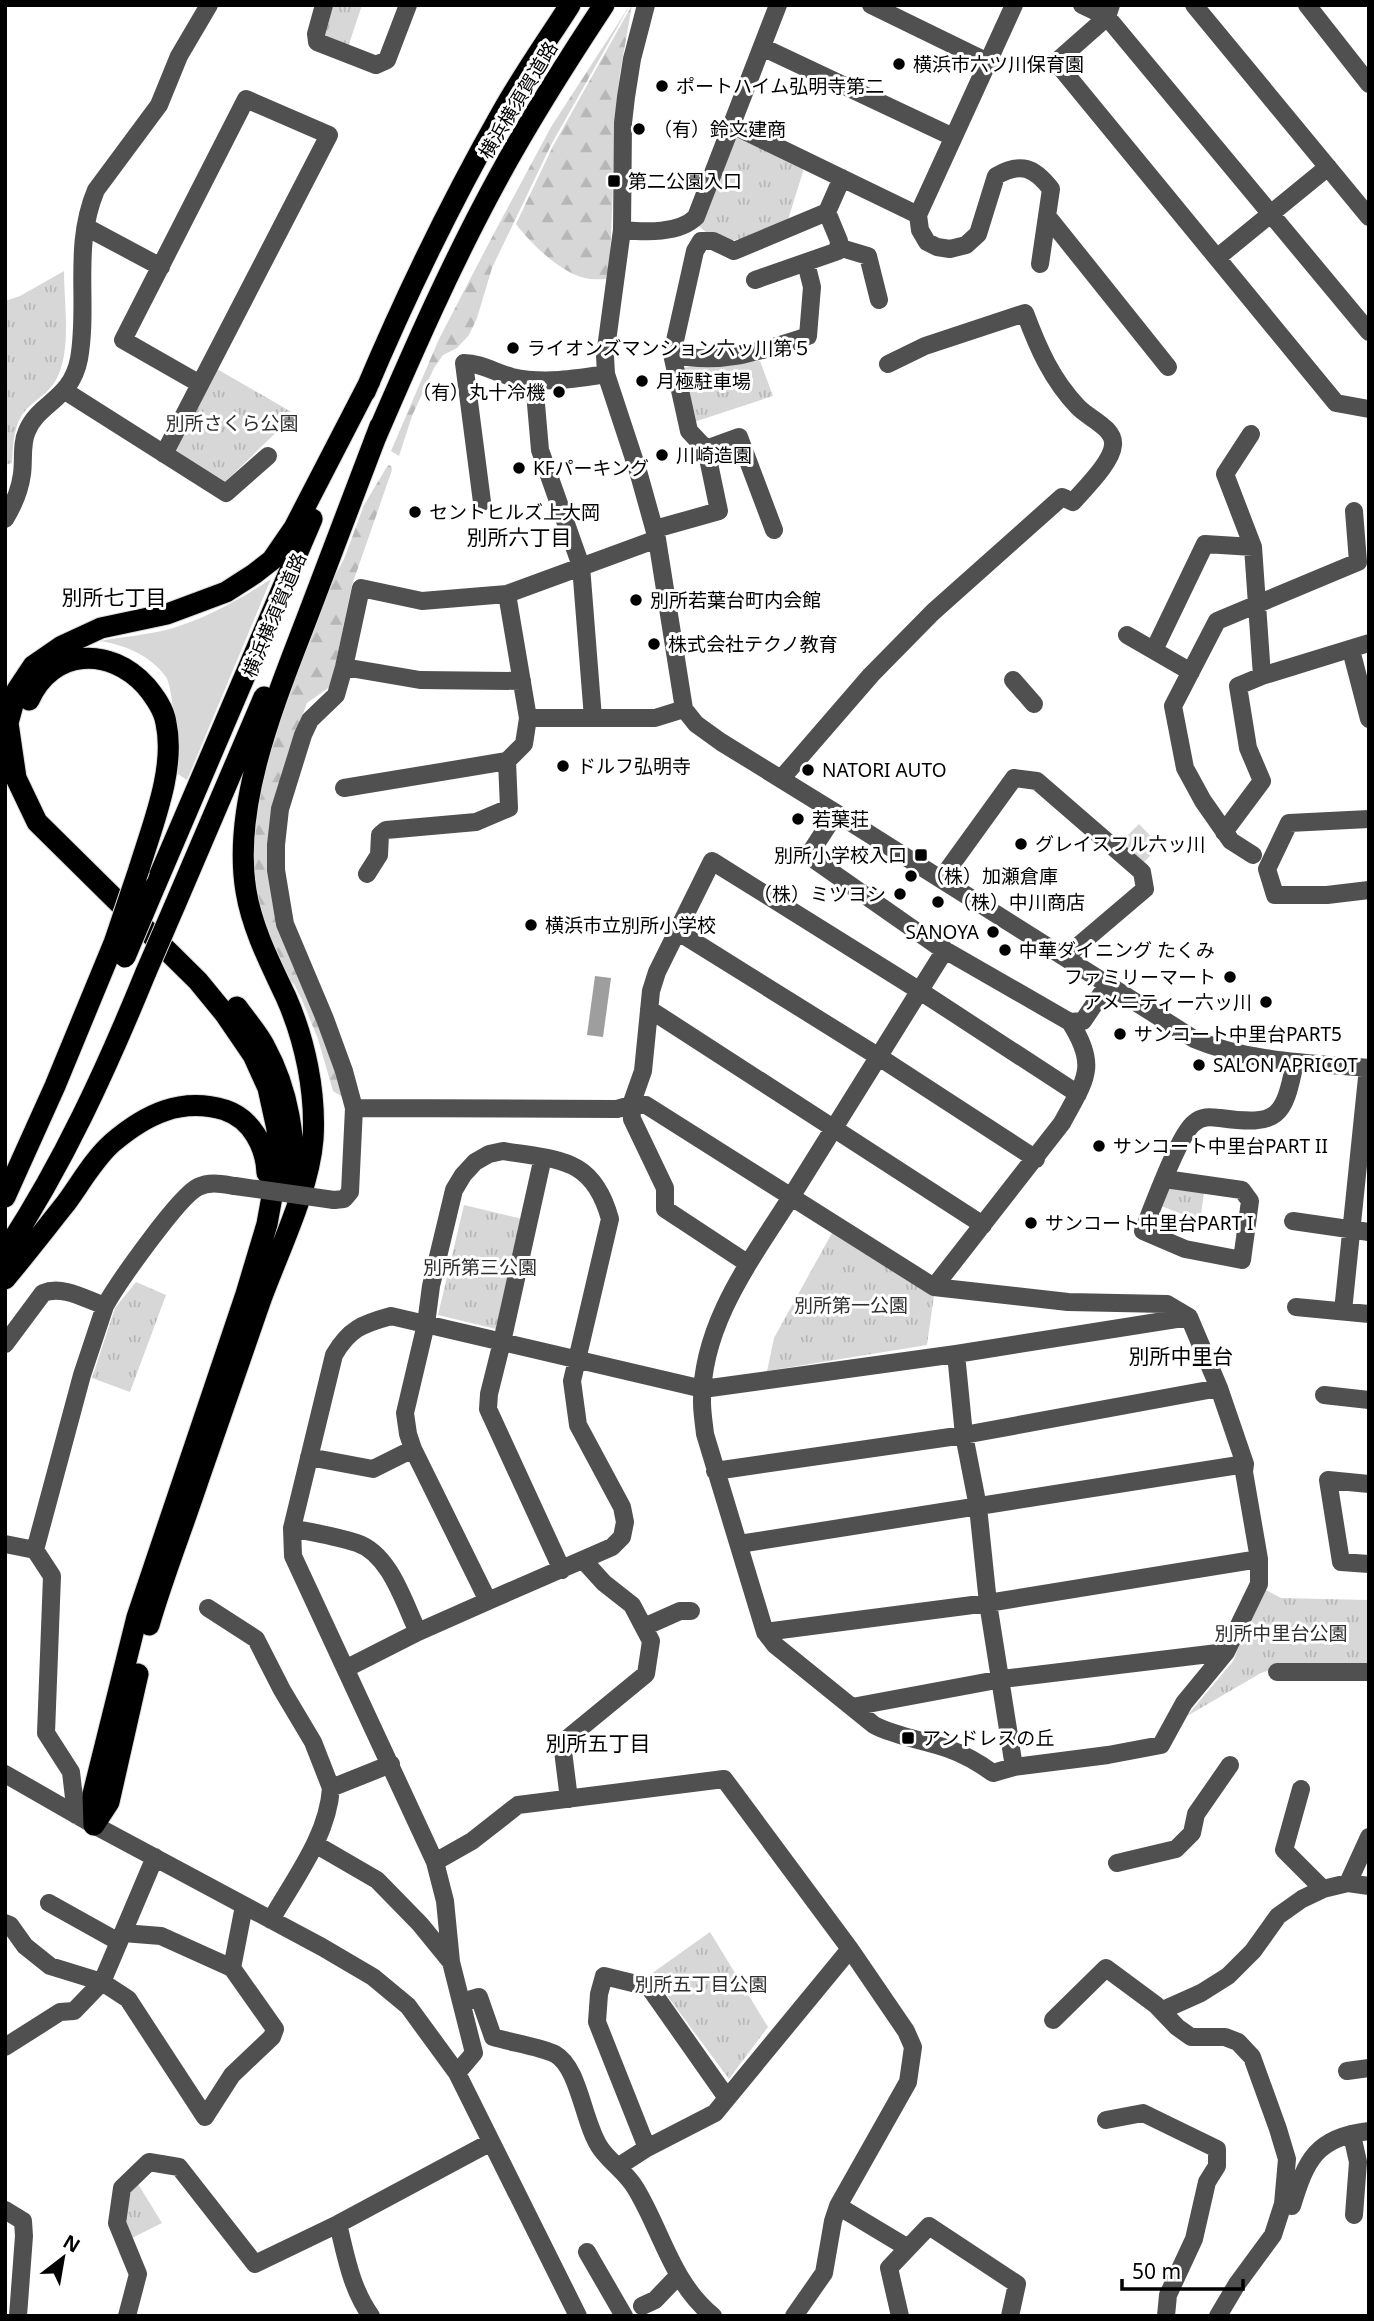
<svg xmlns="http://www.w3.org/2000/svg" width="1374" height="2321" font-family="'Noto Sans','Noto Sans JP',sans-serif">
	<style>
		.green { fill: #d7d7d7 }
		.forest { fill: url(#forest-firs) }
		.park { fill: url(#park-tufts) }
		.water { fill: #9e9e9e }
		.lines { fill: none; stroke-linecap: round; stroke-linejoin: round }
		.highway-casing { stroke: #dbdbdb; stroke-width: 23 }
		.minor { stroke: #505050; stroke-width: 18 }
		.highway { stroke: #000; stroke-width: 21 }
		.highway-bridge-casing { stroke: #dbdbdb; stroke-width: 23; stroke-linecap: butt }
		.minor-bridge { stroke: #505050; stroke-width: 18 }
		.highway-bridge { stroke: #000; stroke-width: 21 }
		.poi-dot { fill: #000; stroke: #fff; stroke-width: 2.5 }
		.labels { text-anchor: middle; stroke-width: 6; stroke-linejoin: round; paint-order: stroke }
		.poi-label { font-size: 19px; fill: #000; stroke: #fff; text-anchor: start }
		.street-label { font-size: 19px; fill: #000; stroke: #fff }
		.park-label { font-size: 19px; fill: #2e2e2e; stroke: #fff }
		.neighbourhood-label { font-size: 21px; fill: #000; stroke: #fff }
	</style>
	<defs>
		<pattern id="forest-firs" width="22" height="20" patternUnits="userSpaceOnUse" patternTransform="scale(1.75)"><rect width="22" height="20" fill="#d7d7d7"/><path d="M5 1l3.5 6h-7zM16 11l3.5 6h-7z" fill="#b7b7b7"/></pattern>
		<pattern id="park-tufts" width="24" height="20" patternUnits="userSpaceOnUse" patternTransform="scale(1.75)"><rect width="24" height="20" fill="#d7d7d7"/><path d="M3 7l-1-3M5 7V3M7 7l1-3M15 17l-1-3M17 17v-4M19 17l1-3" fill="none" stroke="#b7b7b7"/></pattern>
	</defs>
	<rect width="100%" height="100%" fill="#fff"/>
	<path class="green" d="M 271,579 L 187,780 L 178,774 C 176,755 174,689 166,677 C 150,655 125,645 100,641 C 122,637 145,635 166,630 C 204,620 239,600 271,579 Z"/>
	<path class="forest" d="M 630,5 L 551,145 L 492,268 L 477,318 L 469,335 L 457,348 L 443,355 L 434,368 L 412,416 L 399,456 L 391,451 L 439,339 L 491,239 L 551,127 Z
		M 632,5 L 620,73 L 616,113 L 610,262 L 607,279 C 600,279 591,280 585,278 C 561,273 530,243 516,224 L 553,146 Z
		M 388,465 L 391,466 L 392,470 L 352,585 L 331,686 L 307,703 L 288,753 L 273,819 L 270,864 L 344,1098 L 333,1091 L 318,1039 L 302,1000 L 294,984 L 281,975 L 258,913 L 250,857 L 268,753 L 330,585 L 344,559 L 364,505 Z"/>
	<path class="park" d="M 331,5 L 362,5 L 348,47 L 327,40 L 323,34 Z
		M 736,135 L 804,168 L 788,220 C 758,233 725,255 698,225 Z
		M 64,271 C 64,304 72,351 56,380 C 48,395 30,402 22,415 C 13,429 13,448 12,463 L 5,465 L 5,301 L 20,296 Z
		M 760,361 L 773,396 L 694,422 L 679,368 Z
		M 217,369 L 295,414 L 225,482 L 175,452 Z
		M 1139,824 L 1160,846 L 1141,865 L 1119,844 Z
		M 1170,1186 L 1204,1193 L 1200,1221 L 1161,1206 Z
		M 464,1205 L 522,1219 L 496,1329 L 438,1315 Z
		M 832,1233 L 934,1295 L 927,1345 L 767,1371 L 774,1338 Z
		M 136,1282 L 166,1295 L 130,1392 L 92,1378 L 115,1308 Z
		M 1264,1589 L 1281,1598 L 1369,1600 L 1369,1665 L 1277,1668 L 1261,1673 L 1187,1716 L 1234,1660 L 1247,1621 Z
		M 710,1932 L 768,2027 L 729,2079 L 651,1974 Z
		M 138,2184 L 162,2223 L 132,2238 L 125,2224 L 129,2192 Z"/>
	<path class="water" d="M 595,976 L 611,978 L 603,1037 L 587,1035 Z"/>
	<g class="lines">
		<defs>
			<path id="highway" d="M 365,392 C 405,297 450,204 501,114 C 522,76 547,41 570,5
				M 375,439 C 413,351 452,262 498,178 C 530,119 567,61 604,5
				M 29,700 C 52,648 110,646 146,686 C 155,697 164,709 166,723 C 176,769 152,826 139,869
				M 155,886 L 312,519
				M 175,905 L 264,697
				M 237,1007 C 246,1020 258,1033 265,1047 C 288,1089 297,1141 292,1189
				M 5,1197 L 55,1086 L 114,943
				M 5,1252 C 63,1164 106,1070 146,972
				M 5,1279 C 26,1254 46,1228 66,1203 C 80,1184 94,1159 112,1143 C 146,1114 181,1097 225,1110 C 252,1119 266,1147 267,1173
				M 149,1625 C 163,1577 182,1529 198,1481 C 219,1421 239,1361 260,1302 C 278,1252 309,1191 313,1139 C 316,1092 305,1040 286,997 C 270,963 252,928 246,891 C 231,801 279,692 310,610 C 334,548 357,487 380,426
				M 94,1825 L 93,1794 L 137,1617 L 246,1294 L 267,1224 L 277,1169 L 277,1129 L 268,1088 L 253,1055 L 225,1014 L 198,981 L 37,822 L 16,778 L 8,723 L 17,690 L 33,666 L 62,646 L 101,628 L 167,614 L 226,592 L 254,574 L 272,560 L 294,528 L 370,381
				M 94,1825 L 109,1802 L 138,1674"/>
		</defs>
		<use href="#highway" class="highway-casing"/>
		<path class="minor" d="M 324,5 L 316,34 L 317,42 L 376,65 L 387,60 L 408,5
			M 646,5 L 632,59 L 626,97 L 623,123 L 622,230 L 605,356 L 606,374 L 638,471 L 657,539 L 684,709 L 696,724 L 721,742 L 836,813 L 1194,1039 C 1248,1062 1311,1063 1369,1068
			M 871,5 L 988,62
			M 1082,5 L 1107,17 L 1369,332
			M 1111,5 L 1107,17 L 1056,62 L 1336,403 L 1369,409
			M 1194,5 L 1369,217
			M 1307,5 L 1369,84
			M 762,47 L 953,137
			M 732,125 L 918,215 L 920,230 L 927,242 L 937,247 L 950,249 L 966,245 L 978,234 L 996,176 C 1021,162 1034,167 1051,189 L 1040,264
			M 918,215 L 1014,5
			M 1048,217 L 1168,367
			M 86,227 L 161,267
			M 622,230 C 645,232 679,234 696,217 L 778,5
			M 838,247 L 868,256 L 879,300
			M 1218,257 L 1328,167
			M 806,263 L 812,287 L 808,336 C 762,351 720,366 672,354 L 695,251 L 701,241 L 713,241 L 734,251 L 827,212 L 842,178
			M 755,280 L 838,251 L 839,241 L 827,212
			M 534,381 L 540,450 L 581,566 L 593,718
			M 65,391 L 226,493 L 268,456
			M 1251,434 L 1225,474 L 1253,547 L 1262,676
			M 706,449 L 739,437 L 774,530
			M 164,454 L 329,135 L 246,99 L 123,340 L 200,384
			M 482,502 L 464,363 C 481,363 496,373 512,377 C 543,384 575,379 606,374
			M 5,519 C 13,506 20,489 22,474 C 24,460 21,444 27,431 C 39,402 71,400 79,359 C 89,302 72,247 96,190 L 159,105 L 179,56 L 209,5
			M 655,529 L 719,511 L 706,449 L 689,431 L 672,354
			M 1127,635 L 1191,672
			M 1154,650 L 1205,544 L 1253,547
			M 1351,650 L 1369,719
			M 344,667 L 420,680 L 522,681
			M 1013,680 L 1034,704
			M 528,718 L 655,718 L 684,709
			M 781,779 L 871,675 L 933,612 L 1062,497 L 1073,502 C 1085,488 1112,462 1113,445 C 1115,428 1088,418 1078,407 C 1052,380 1038,348 1025,313 L 925,346 L 888,364
			M 344,788 L 507,761 L 524,744 L 528,718 L 507,594
			M 836,813 L 812,850 L 816,861 L 936,945 L 1070,1022 C 1099,1067 1085,1080 1062,1123 L 934,1287
			M 1369,819 L 1289,823 L 1267,869 L 1275,895 L 1327,895 L 1369,890
			M 1224,832 L 1262,781 L 1248,748 L 1238,686 L 1262,676 L 1369,643
			M 1253,855 L 1231,841 L 1203,801 L 1185,768 L 1173,706 L 1217,621 L 1358,562 L 1354,511
			M 367,874 L 379,855 L 380,835 L 386,830 L 476,822 L 509,808 L 507,761
			M 941,879 L 1014,778 L 1037,781 L 1142,872 L 1145,889 L 1065,957
			M 677,931 L 879,1057 L 1036,1159
			M 649,1009 L 983,1225
			M 1070,1022 L 1083,1021 L 1108,984
			M 354,1108 L 617,1109 L 631,1105 L 646,1105 L 934,1287 L 1068,1302 L 1167,1304 L 1189,1317 L 1219,1388 L 1245,1464 L 1244,1472 L 1259,1559 L 1259,1584 L 1226,1652 L 1184,1703 L 1161,1745 L 1108,1755 L 1014,1767 L 993,1773 C 979,1763 966,1755 949,1749 C 924,1740 897,1737 874,1725 L 775,1645 L 765,1632 L 705,1434 C 704,1424 702,1413 702,1402 C 701,1324 752,1259 791,1197 L 945,950
			M 503,1151 C 559,1160 593,1157 610,1219 L 572,1381 L 578,1425 L 622,1507 L 625,1522 L 622,1537 L 612,1547 L 488,1601 L 413,1449 L 408,1434 L 405,1413 L 426,1324 L 431,1286 L 454,1190 L 463,1175 L 475,1162 L 489,1154 Z
			M 543,1157 L 502,1342 L 489,1394 L 488,1409 L 562,1570
			M 1165,1179 L 1242,1190 L 1250,1201 L 1242,1260 L 1185,1249 L 1143,1231 C 1152,1209 1179,1134 1194,1123 C 1202,1116 1210,1117 1220,1118 C 1278,1126 1284,1118 1295,1062
			M 334,1200 L 344,1199 L 350,1192 L 354,1108 L 344,1071 L 325,1019 L 285,924 L 276,870 L 276,845 L 280,809 L 303,735 L 310,720 L 336,695 L 344,667 L 361,588 L 422,601 L 507,594 L 657,539
			M 1293,1221 L 1369,1232
			M 747,1263 L 665,1209 L 665,1188 L 632,1119 L 631,1105 L 643,1071 L 651,991 L 657,972 L 712,861 L 920,991 L 1078,1094
			M 105,1306 C 117,1284 179,1196 198,1187 C 210,1181 222,1184 235,1186
			M 1296,1307 L 1369,1314
			M 1343,1311 L 1368,1068
			M 5,1344 L 43,1293 C 63,1285 85,1299 105,1306 L 82,1375 L 35,1550 L 52,1576 L 46,1733 L 71,1772 L 76,1815
			M 956,1354 L 964,1435 L 978,1507 L 988,1603 L 1014,1767
			M 1324,1395 L 1369,1400
			M 309,1457 L 373,1469 L 413,1449
			M 715,1471 L 964,1435 L 1219,1388
			M 1369,1484 L 1328,1480 L 1341,1562 L 1369,1564
			M 292,1528 C 314,1533 336,1536 357,1543 C 390,1554 404,1603 418,1632
			M 5,1544 L 35,1550
			M 739,1544 L 1245,1464
			M 208,1608 L 256,1639 L 282,1690 L 313,1742 L 331,1788
			M 644,1627 L 680,1611 L 691,1611
			M 765,1632 L 988,1603 L 1259,1559
			M 347,1668 L 418,1632 L 488,1601
			M 1277,1672 L 1369,1672
			M 852,1707 L 1002,1679 L 1226,1652
			M 5,1774 L 94,1825 L 322,1947 L 373,1977 L 408,2006 L 457,2073 L 578,2316
			M 1301,1789 L 1284,1850 L 1323,1889
			M 569,1799 L 562,1743 L 646,1674 L 651,1641 L 632,1605 L 604,1583 L 584,1561
			M 315,1844 L 377,1880 L 420,1924 L 451,1962
			M 435,1862 L 472,1841 L 518,1805 L 724,1779 L 850,1949 L 906,2031 L 913,2047 L 908,2082 L 838,2206 L 833,2221 L 824,2273 L 794,2316
			M 1117,1863 L 1176,1849 L 1192,1833 L 1196,1814 L 1230,1765
			M 1348,1883 L 1369,1837
			M 49,1903 L 119,1942
			M 271,1920 C 294,1879 328,1836 331,1788 L 391,1764
			M 5,1923 L 10,1925 L 25,1946 L 50,1966 L 102,1982 L 128,1999 L 205,2117 L 232,2075 L 272,2037 L 275,2029 L 232,1968 L 244,1906
			M 123,1933 L 161,1936 L 232,1968
			M 462,2002 L 479,1997 L 493,2037 C 509,2042 541,2047 555,2054 C 580,2068 583,2124 601,2149 C 611,2163 627,2173 636,2189 C 662,2232 672,2283 713,2316
			M 1163,2010 L 1201,1993 L 1228,1976 L 1253,1951 L 1278,1916 L 1302,1899 L 1323,1889 L 1348,1883 L 1369,1886
			M 1053,2020 L 1106,1968 L 1156,2005 L 1177,2027 L 1191,2037 L 1225,2037 L 1238,2042 L 1252,2057 L 1278,2129 L 1287,2159 L 1283,2204 L 1273,2235 L 1237,2284 L 1218,2316
			M 5,2047 L 60,2012 L 74,2011 L 102,1982 L 155,1857
			M 1347,2071 L 1369,2068
			M 457,2073 L 474,2053 L 451,1962 L 445,1901 L 435,1862 L 293,1556 L 292,1528 L 334,1355 C 349,1329 362,1324 391,1316 L 703,1389 L 956,1354 L 1189,1317
			M 1106,2120 L 1143,2113 L 1217,2149 L 1217,2166 L 1207,2182 L 1194,2239 L 1168,2295 L 1166,2316
			M 1352,2135 L 1358,2162 L 1354,2215
			M 647,2148 L 597,2022 L 599,1994 L 604,1976 L 649,1987 L 727,2098
			M 619,2166 L 647,2148 L 715,2113 L 850,1949
			M 1283,2204 L 1292,2206 C 1306,2160 1316,2137 1369,2131
			M 838,2206 L 908,2248
			M 5,2210 L 23,2221 L 24,2236 L 18,2316
			M 338,2224 C 346,2256 351,2288 371,2316
			M 587,2252 L 624,2316
			M 642,2306 L 655,2300 L 678,2276
			M 127,2316 L 138,2274 L 117,2223 L 122,2188 L 149,2162 L 179,2167 L 255,2264 L 338,2224 L 491,2142
			M 900,2316 L 889,2268 L 929,2226 L 1017,2284 L 1010,2316"/>
		<use href="#highway" class="highway"/>
		<defs>
			<path id="highway-bridge" d="M 114,943 L 139,869
				M 125,957 L 155,886
				M 146,972 L 175,905"/>
		</defs>
		<use href="#highway-bridge" class="highway-bridge-casing"/>
		<path class="minor-bridge" d="M 235,1186 L 334,1200"/>
		<use href="#highway-bridge" class="highway-bridge"/>
	</g>
	<g class="poi-dot">
		<circle cx="899" cy="64" r="7"/>
		<circle cx="662" cy="86" r="7"/>
		<circle cx="639" cy="129" r="7"/>
		<rect x="607" y="174" width="14" height="14" rx="3.5"/>
		<circle cx="513" cy="348" r="7"/>
		<circle cx="642" cy="381" r="7"/>
		<circle cx="559" cy="392" r="7"/>
		<circle cx="662" cy="455" r="7"/>
		<circle cx="519" cy="468" r="7"/>
		<circle cx="415" cy="512" r="7"/>
		<circle cx="636" cy="600" r="7"/>
		<circle cx="654" cy="644" r="7"/>
		<circle cx="563" cy="766" r="7"/>
		<circle cx="808" cy="770" r="7"/>
		<circle cx="798" cy="819" r="7"/>
		<circle cx="1021" cy="844" r="7"/>
		<rect x="914" y="848" width="14" height="14" rx="3.5"/>
		<circle cx="911" cy="876" r="7"/>
		<circle cx="900" cy="894" r="7"/>
		<circle cx="938" cy="902" r="7"/>
		<circle cx="531" cy="925" r="7"/>
		<circle cx="993" cy="932" r="7"/>
		<circle cx="1005" cy="950" r="7"/>
		<circle cx="1230" cy="977" r="7"/>
		<circle cx="1266" cy="1002" r="7"/>
		<circle cx="1120" cy="1034" r="7"/>
		<circle cx="1199" cy="1065" r="7"/>
		<circle cx="1099" cy="1146" r="7"/>
		<circle cx="1031" cy="1223" r="7"/>
		<rect x="901" y="1731" width="14" height="14" rx="3.5"/>
	</g>
	<g class="labels">
		<g class="poi-label">
			<text x="913" y="71">横浜市六ツ川保育園</text>
			<text x="676" y="93">ポートハイム弘明寺第二</text>
			<text x="653" y="136">（有）鈴文建商</text>
			<text x="628" y="188">第二公園入口</text>
			<text x="527" y="355">ライオンズマンション六ッ川第５</text>
			<text x="656" y="388">月極駐車場</text>
			<text x="545" y="399" text-anchor="end">（有）丸十冷機</text>
			<text x="676" y="462">川崎造園</text>
			<text x="533" y="475">KFパーキング</text>
			<text x="429" y="519">セントヒルズ上大岡</text>
			<text x="650" y="607">別所若葉台町内会館</text>
			<text x="668" y="651">株式会社テクノ教育</text>
			<text x="577" y="773">ドルフ弘明寺</text>
			<text x="822" y="777">NATORI AUTO</text>
			<text x="812" y="826">若葉荘</text>
			<text x="1035" y="851">グレイスフル六ッ川</text>
			<text x="907" y="862" text-anchor="end">別所小学校入口</text>
			<text x="925" y="883">（株）加瀬倉庫</text>
			<text x="886" y="901" text-anchor="end">（株）ミツヨシ</text>
			<text x="952" y="909">（株）中川商店</text>
			<text x="545" y="932">横浜市立別所小学校</text>
			<text x="979" y="939" text-anchor="end">SANOYA</text>
			<text x="1019" y="957">中華ダイニング たくみ</text>
			<text x="1216" y="984" text-anchor="end">ファミリーマート</text>
			<text x="1252" y="1009" text-anchor="end">アメニティー六ッ川</text>
			<text x="1134" y="1041">サンコート中里台PART5</text>
			<text x="1213" y="1072">SALON APRICOT</text>
			<text x="1113" y="1153">サンコート中里台PART II</text>
			<text x="1045" y="1230">サンコート中里台PART I</text>
			<text x="922" y="1745">アンドレスの丘</text>
		</g>
		<g class="street-label">
			<text transform="translate(518 100) rotate(-59)" y="7">横浜横須賀道路</text>
			<text transform="translate(274 615) rotate(-67)" y="7">横浜横須賀道路</text>
		</g>
		<g class="park-label">
			<text x="232" y="430">別所さくら公園</text>
			<text x="480" y="1274">別所第三公園</text>
			<text x="851" y="1312">別所第一公園</text>
			<text x="1281" y="1640">別所中里台公園</text>
			<text x="701" y="1991">別所五丁目公園</text>
		</g>
		<g class="neighbourhood-label">
			<text x="519" y="545">別所六丁目</text>
			<text x="114" y="605">別所七丁目</text>
			<text x="1181" y="1364">別所中里台</text>
			<text x="598" y="1751">別所五丁目</text>
		</g>
	</g>
	<rect width="1374" height="2321" fill="none" stroke="#000000" stroke-width="14"/>
	<g transform="translate(63 2258) rotate(31)" stroke="#ffffff" stroke-width="5" paint-order="stroke">
	<path d="M0-5L12 26L0 18L-12 26Z" fill="#000000"/>
	<text y="-10" font-size="19" font-weight="bold" text-anchor="middle" fill="#000000">N</text>
	</g>
	<path d="M1122 2279v10h121v-10" fill="none" stroke="#000000" stroke-width="3.5"/>
	<text x="1132" y="2279" font-size="21" fill="#000000" stroke="#ffffff" stroke-width="5" paint-order="stroke">50 m</text>
</svg>
